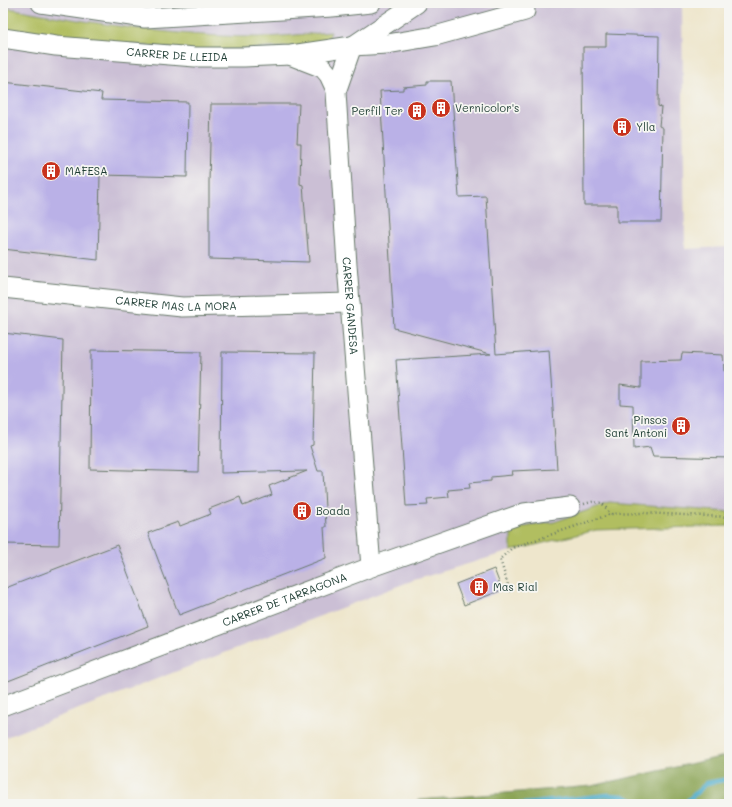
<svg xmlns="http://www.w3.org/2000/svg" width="732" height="807" font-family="Mali,sans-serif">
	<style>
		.industrial { fill: #cbbfd5 }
		.green { fill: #b1be60; stroke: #687e4a }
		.forest { fill: #8ca556; stroke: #567145 }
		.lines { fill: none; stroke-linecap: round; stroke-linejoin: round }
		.stream { stroke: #4cabcb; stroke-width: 4.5 }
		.building { fill: #bab1e7 }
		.minor-casing { stroke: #677869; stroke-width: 21 }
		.path { stroke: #677869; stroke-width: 2.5; stroke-dasharray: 1 3; stroke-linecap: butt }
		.minor { stroke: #fff; stroke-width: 19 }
		.labels { text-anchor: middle; stroke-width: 3.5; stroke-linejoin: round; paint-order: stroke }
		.street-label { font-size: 11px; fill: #1f3d34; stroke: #f6f6f2 }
		.poi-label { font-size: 11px; fill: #1f3d34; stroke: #f6f6f2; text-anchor: start }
	</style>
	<rect width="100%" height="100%" fill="#f6f6f2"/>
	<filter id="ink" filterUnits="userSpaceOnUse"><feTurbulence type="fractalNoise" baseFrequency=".025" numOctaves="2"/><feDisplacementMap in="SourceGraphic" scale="8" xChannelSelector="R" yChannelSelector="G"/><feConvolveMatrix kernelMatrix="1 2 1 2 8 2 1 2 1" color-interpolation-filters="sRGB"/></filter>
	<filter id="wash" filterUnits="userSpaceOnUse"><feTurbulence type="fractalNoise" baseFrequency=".012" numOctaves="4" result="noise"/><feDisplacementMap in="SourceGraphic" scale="16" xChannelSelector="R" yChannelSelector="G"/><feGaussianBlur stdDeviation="0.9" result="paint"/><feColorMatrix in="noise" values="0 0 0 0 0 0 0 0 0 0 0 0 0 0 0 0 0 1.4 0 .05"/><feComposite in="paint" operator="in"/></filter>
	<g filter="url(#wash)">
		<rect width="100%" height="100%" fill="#eee6cc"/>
		<path class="industrial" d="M 3,3 L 682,3 L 685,249 L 729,247 L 729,512 L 609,503 L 554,522 L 511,529 L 511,551 L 411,581 L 3,738 Z"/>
		<path class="green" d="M 3,7 C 85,22 170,36 254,37 C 280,37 305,34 331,32 L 326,45 L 199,51 L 3,32 Z
			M 609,503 L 729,512 L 729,526 L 596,530 L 511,551 L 511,529 L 554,522 Z"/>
		<path class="forest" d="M 729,755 L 729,804 L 412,804 L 419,800 L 592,786 Z"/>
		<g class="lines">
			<path class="stream" d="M 491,804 L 525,804 L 608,795 L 623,796 L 641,804
				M 675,804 L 685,803 L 707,783 L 729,779"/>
		</g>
		<g id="blocks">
			<path class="building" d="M 606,34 L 659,36 L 658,106 L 661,107 L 659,126 L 663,128 L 661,222 L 617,222 L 617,205 L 584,205 L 583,47 L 606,47 Z
				M 427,81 L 451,81 L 459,197 L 486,196 L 496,354 L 549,350 L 557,469 L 512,471 L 513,475 L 491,477 L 491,481 L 469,483 L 470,488 L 448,490 L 449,497 L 427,499 L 428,505 L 406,506 L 396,360 L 491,354 L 394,328 L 380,91 L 403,90 L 403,87 L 427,85 Z
				M 3,82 L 102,93 L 101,100 L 188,102 L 187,177 L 100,175 L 98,260 L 3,249 Z
				M 211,104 L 299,104 L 297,143 L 301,143 L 300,184 L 303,185 L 309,262 L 209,259 L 209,182 Z
				M 3,333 L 63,340 L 59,545 L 3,544 Z
				M 91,350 L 201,352 L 198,472 L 90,469 Z
				M 222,352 L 315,353 L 313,445 L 310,446 L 318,471 L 323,471 L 326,527 L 324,527 L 326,558 L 179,615 L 148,533 L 178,522 L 180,526 L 211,514 L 209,509 L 240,497 L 243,506 L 272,495 L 269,486 L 307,471 L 221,473 Z
				M 682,353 L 723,355 L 724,371 L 729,371 L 729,458 L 653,456 L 650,447 L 634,449 L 633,405 L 620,404 L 620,385 L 641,388 L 641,361 L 681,360 Z
				M 117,545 L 148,626 L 3,683 L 3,589 Z
				M 494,569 L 502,590 L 464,605 L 456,584 Z"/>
		</g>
	</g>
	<g filter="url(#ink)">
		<use href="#blocks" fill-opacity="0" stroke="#677869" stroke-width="1"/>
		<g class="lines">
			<defs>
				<g id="minor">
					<path d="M 41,3 L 145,18 L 332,7 L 371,3"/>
					<path id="s1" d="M 3,38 L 56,46 L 195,57 L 244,57 L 291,55 L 352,46 L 387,44 L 435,36 L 525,11"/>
					<path id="s2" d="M 352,46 L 336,92 L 347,265 L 371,567"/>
					<path d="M 353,46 L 417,3"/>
					<path d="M 292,56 L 323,68 L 329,75 L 336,90"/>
					<path id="s3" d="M 3,288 L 182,307 L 350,303"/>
					<path id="s4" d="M 3,706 L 371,567 L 524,513 L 570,507"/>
				</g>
			</defs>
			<use href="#minor" class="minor-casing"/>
			<path class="path" d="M 584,504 L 592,502 L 602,503 L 611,514
				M 510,592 L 500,559 L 512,548 L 611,514 L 642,513 L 729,517"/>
			<use href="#minor" class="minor"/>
		</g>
	</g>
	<defs>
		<symbol id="building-disc" viewBox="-11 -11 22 22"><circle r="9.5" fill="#c8321e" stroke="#f6f6f2"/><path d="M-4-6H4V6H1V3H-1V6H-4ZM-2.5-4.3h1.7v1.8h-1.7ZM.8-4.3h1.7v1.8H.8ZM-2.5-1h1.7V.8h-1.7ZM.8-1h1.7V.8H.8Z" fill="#fff"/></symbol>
	</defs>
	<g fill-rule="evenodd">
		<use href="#building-disc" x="430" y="97" width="22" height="22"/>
		<use href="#building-disc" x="406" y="100" width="22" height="22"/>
		<use href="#building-disc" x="611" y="116" width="22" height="22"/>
		<use href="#building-disc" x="40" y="160" width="22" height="22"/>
		<use href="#building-disc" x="670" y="415" width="22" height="22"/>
		<use href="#building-disc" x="291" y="500" width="22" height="22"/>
		<use href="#building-disc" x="468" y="576" width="22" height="22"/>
	</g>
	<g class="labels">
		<g class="street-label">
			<text dy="4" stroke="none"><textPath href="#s1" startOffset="175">CARRER DE LLEIDA</textPath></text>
			<text dy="4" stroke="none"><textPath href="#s3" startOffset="174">CARRER MAS LA MORA</textPath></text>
			<text dy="4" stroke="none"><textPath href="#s2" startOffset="263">CARRER GANDESA</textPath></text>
			<text dy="4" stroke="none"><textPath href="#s4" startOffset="301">CARRER DE TARRAGONA</textPath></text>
		</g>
		<g class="poi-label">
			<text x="455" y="112">Vernicolor's</text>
			<text x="403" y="115" text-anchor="end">Perfil Ter</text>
			<text x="636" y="131">Ylla</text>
			<text x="65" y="175">MAFESA</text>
			<text x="667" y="424" text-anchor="end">Pinsos<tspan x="667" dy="13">Sant Antoni</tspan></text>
			<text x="316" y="515">Boada</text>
			<text x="493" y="591">Mas Rial</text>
		</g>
	</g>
	<rect width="732" height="807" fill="none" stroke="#f6f6f2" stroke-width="16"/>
</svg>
